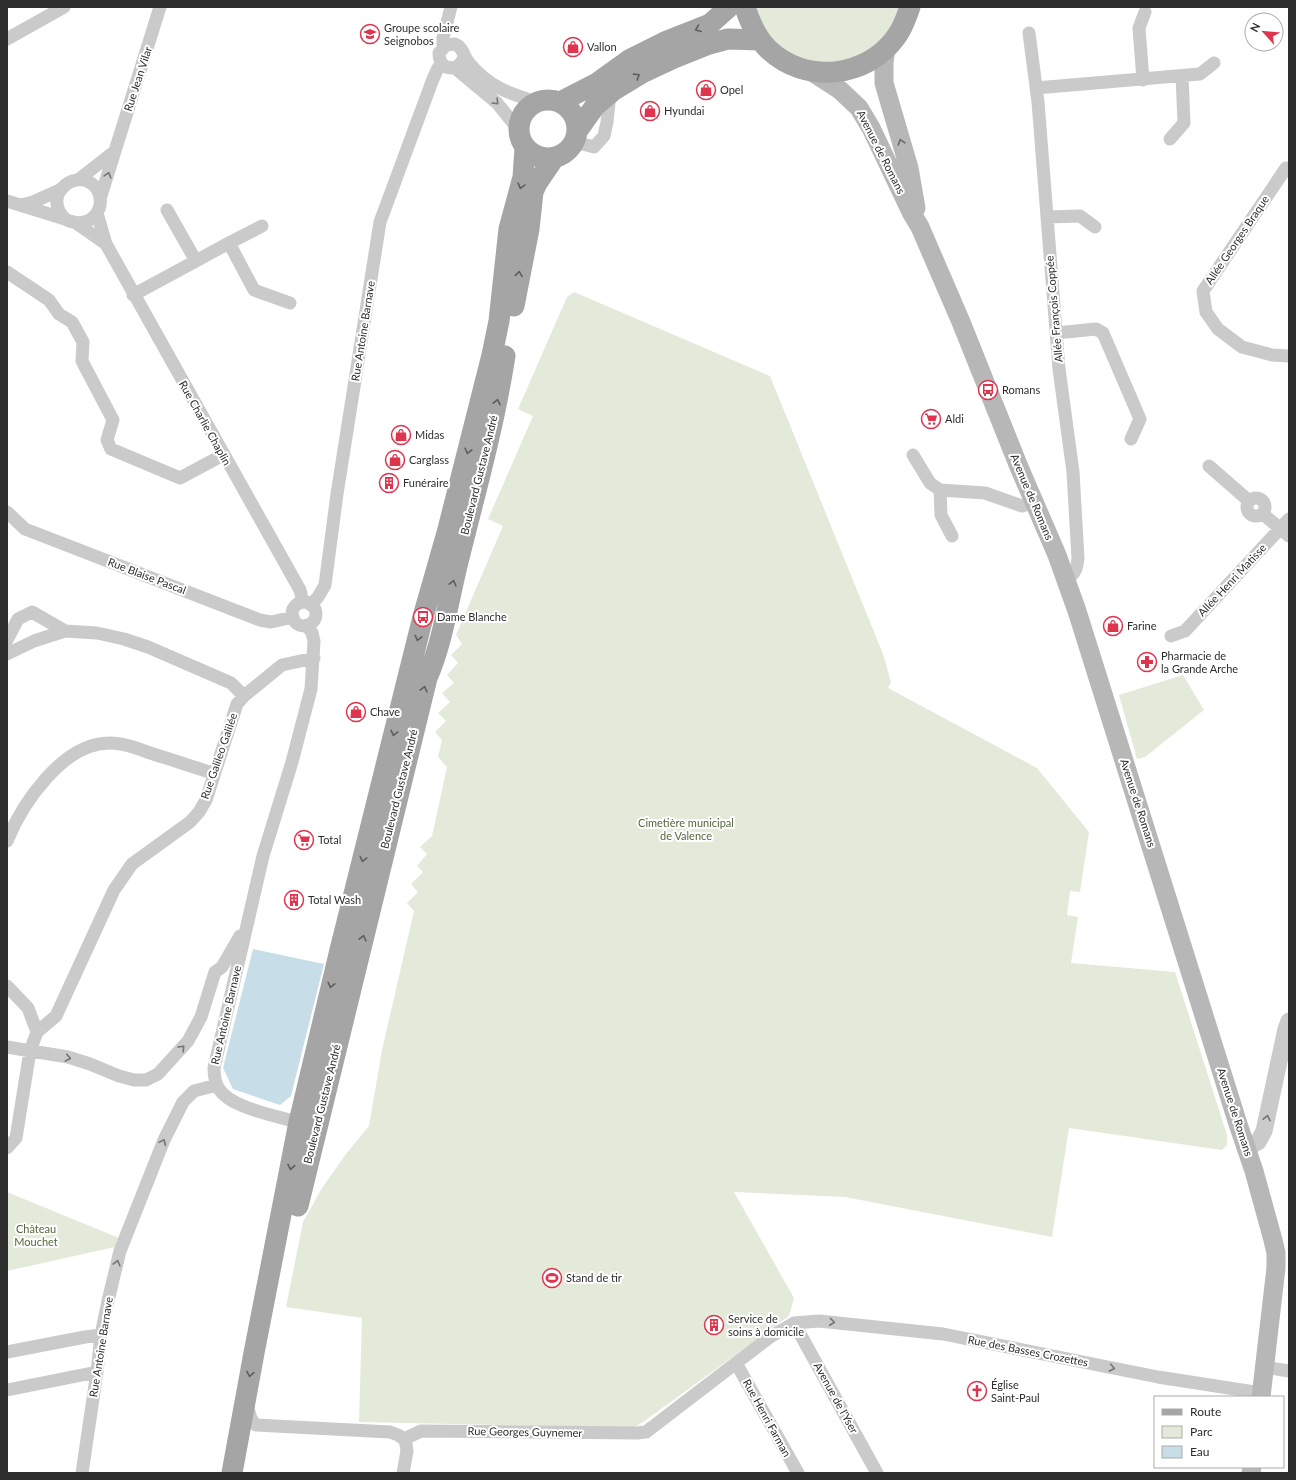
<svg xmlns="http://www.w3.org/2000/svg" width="1296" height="1480" font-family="Lato,sans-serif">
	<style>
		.green { fill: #e4eada }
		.water { fill: #c7dee9 }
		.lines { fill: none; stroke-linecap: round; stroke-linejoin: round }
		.minor { stroke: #cacaca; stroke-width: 13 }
		.tertiary { stroke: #cacaca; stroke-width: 17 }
		.secondary { stroke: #b7b7b7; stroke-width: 19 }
		.primary { stroke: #a5a5a5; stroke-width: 21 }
		.oneway { stroke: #5d5d5d }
		.oneway2 { stroke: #747474 }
		.oneway3 { stroke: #6b6b6b }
		.labels { text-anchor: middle; stroke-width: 4; stroke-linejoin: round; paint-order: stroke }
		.poi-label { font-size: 11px; fill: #2d2d2d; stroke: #fff; text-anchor: start }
		.street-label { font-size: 11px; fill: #2d2d2d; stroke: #fff }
		.park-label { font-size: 11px; fill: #53663c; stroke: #fff }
	</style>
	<rect width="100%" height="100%" fill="#fff"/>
	<path class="green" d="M 752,7 L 900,7 L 896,20 L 883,40 L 865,55 L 819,66 L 776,47 Z
		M 574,292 L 770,376 L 883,654 L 891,682 L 888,688 L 1037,768 L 1089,832 L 1080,892 L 1070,891 L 1067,915 L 1078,917 L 1071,963 L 1175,972 L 1227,1135 L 1227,1145 L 1222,1150 L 1069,1128 L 1052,1237 L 845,1197 L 734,1192 L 794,1298 L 789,1316 L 643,1422 L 633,1428 L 359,1422 L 362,1318 L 286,1307 L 303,1222 L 322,1188 L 346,1154 L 369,1126 L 382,1050 L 414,911 L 407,903 L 418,892 L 411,884 L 423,872 L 417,866 L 427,854 L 420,847 L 432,836 L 447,767 L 438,757 L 442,740 L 435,732 L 446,721 L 438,713 L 450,702 L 442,693 L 454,683 L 447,675 L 458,663 L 451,655 L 462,644 L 456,635 L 503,526 L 488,519 L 533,416 L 518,409 L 567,297 Z
		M 1183,675 L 1204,710 L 1145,757 L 1137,759 L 1119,695 Z
		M 7,1192 L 119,1238 L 115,1247 L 7,1271 Z"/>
	<path class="water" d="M 253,949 L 324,964 L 291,1096 L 280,1105 L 233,1089 L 223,1068 Z"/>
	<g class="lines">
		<path class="minor" d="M 1029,33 L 1038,102 L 1059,369 L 1073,472 L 1078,558 C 1077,567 1076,575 1066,578
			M 7,39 L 64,7
			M 443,47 L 443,38 L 451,7
			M 464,57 C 458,73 439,71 439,53 L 446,45 L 455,44 C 464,48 463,56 469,63 C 489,87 508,93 537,102
			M 455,68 L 497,103 L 518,129
			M 1143,80 L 1139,28 L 1145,12
			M 1036,88 L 1200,74 L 1214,63
			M 1170,139 L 1184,123 L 1182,76
			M 575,142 L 594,147 L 604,136 L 607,122 L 610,93
			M 1286,168 L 1203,291 L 1206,312 L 1218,329 L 1242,347 L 1272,355 L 1289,356
			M 78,180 L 115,151
			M 100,199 L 160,7
			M 7,201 L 65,219 C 78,226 93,223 99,209 C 101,203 101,197 98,191 C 82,163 39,193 65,219
			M 21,205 L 33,202 L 60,190
			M 167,210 L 196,261
			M 97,213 L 106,244 L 300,590 L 303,602
			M 1047,217 L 1080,216 L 1095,227
			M 76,223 L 106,244
			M 229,243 L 262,226
			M 7,272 L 49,300 L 59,314 L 72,322 L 83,342 L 82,361 L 113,420 L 107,440 L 111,449 L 180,478 L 223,455
			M 133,295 L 229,243 L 254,290 L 290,303
			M 1056,333 L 1096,329 L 1103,333 L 1140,419 L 1131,439
			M 913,455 L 930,483 L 940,490 L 941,515 L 952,536
			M 1209,466 L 1249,501
			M 940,490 L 985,493 L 1022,506 L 1035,502
			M1247 507a9 9 0 1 1 18 0a9 9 0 1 1-18 0Z
			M 7,512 L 25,529 L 260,620 L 271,622 L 293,617
			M 1263,514 L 1289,536
			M292 614a12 12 0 1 1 24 0a12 12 0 1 1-24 0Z
			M 311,605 L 318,597 L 325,585 L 337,494 L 380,222 L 433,79 L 438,68 L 442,64
			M 1171,636 L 1185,631 L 1289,519
			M 7,640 L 18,619 L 32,612 L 65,631
			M 7,654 L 34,641 L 65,631 L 97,633 L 124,639 L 148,647 L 231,683 L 244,696
			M 7,841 C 22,804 63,743 109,743 C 124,743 139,749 153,754 C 173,760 193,767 213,773
			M 7,986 L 28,1008 L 37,1032 L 30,1051 L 16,1138 L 7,1148
			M 37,1032 L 56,1016 L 114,890 L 132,864 L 190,822 L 199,812 L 206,800 L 237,704 L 244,696 L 282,665 L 314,658
			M 7,1047 L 68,1057 L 90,1064 L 119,1076 L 134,1080 L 146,1080 L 158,1074 L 188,1041 L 201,1017 L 215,972 L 222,967 L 240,936
			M 305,1125 C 283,1116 232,1110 219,1089 C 215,1083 214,1075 214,1068 L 263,856 L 292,762 L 311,689 L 314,641 L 312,633 L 307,625
			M 794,1323 L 877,1473
			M 7,1352 L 85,1337 L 101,1335
			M 736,1363 L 798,1473
			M 1264,1367 L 1289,1371
			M 7,1390 L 97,1372
			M 247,1404 L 251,1419 L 256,1425 L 390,1432 L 398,1435 L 404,1439 L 406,1444 L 407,1451 L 403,1473
			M 404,1439 L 421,1431 L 637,1433 L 646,1432 L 770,1337 L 794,1323 L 819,1321 L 943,1334 L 1158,1377 L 1261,1393
			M 82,1473 L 97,1372 L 101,1335 L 108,1301 L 120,1251 L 164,1140 L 183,1102 L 194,1091 L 217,1085"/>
		<path class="tertiary" d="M 1246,1148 L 1258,1142 L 1264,1131 L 1286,1029 L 1289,1021"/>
		<path class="secondary" d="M 886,49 L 884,62 L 884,83 L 909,168 L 916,208
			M 812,72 L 840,90 L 859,108 L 871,128 L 911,212 L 920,227 L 961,322 L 1019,467 L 1057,555 L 1077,611 L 1238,1124 L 1254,1171 L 1273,1240 L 1276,1253 L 1276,1268 L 1261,1397
			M 1251,1473 L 1252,1467"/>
		<path class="primary" d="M 745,7 C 750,23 756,37 768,49 C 805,85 867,78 896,37 C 903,28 906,18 910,7
			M519 129a29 29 0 1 1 58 0a29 29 0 1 1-58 0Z
			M 560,102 L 597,83 L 629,60 L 667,41 L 710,24 L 729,7
			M 578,130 L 595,106 L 614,90 L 642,73 L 674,58 L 709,44 L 728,39 L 760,40
			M 514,306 L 529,229 L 533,192 L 537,183 L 554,158
			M 298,1206 L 427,678 C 442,644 448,603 457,566 C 474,497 494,427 505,356
			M 232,1473 L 254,1353 L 299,1122 L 340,950 L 406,685 L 423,617 L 447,533 L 492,355 L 499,321 L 509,229 L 523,177 L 525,148"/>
	</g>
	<defs><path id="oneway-chevron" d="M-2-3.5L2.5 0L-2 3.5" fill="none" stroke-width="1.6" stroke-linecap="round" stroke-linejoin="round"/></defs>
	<g class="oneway">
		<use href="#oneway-chevron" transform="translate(698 29) rotate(158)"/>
		<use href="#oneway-chevron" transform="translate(637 76) rotate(-32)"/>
		<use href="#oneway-chevron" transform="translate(521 186) rotate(105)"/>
		<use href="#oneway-chevron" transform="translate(519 274) rotate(-81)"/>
		<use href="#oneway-chevron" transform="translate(497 402) rotate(-78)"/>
		<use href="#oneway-chevron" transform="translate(468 451) rotate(104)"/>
		<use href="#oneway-chevron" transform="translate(453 583) rotate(-76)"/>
		<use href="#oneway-chevron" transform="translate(418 638) rotate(104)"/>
		<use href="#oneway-chevron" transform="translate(424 689) rotate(-76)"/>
		<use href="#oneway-chevron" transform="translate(394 733) rotate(104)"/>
		<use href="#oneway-chevron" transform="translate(363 859) rotate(104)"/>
		<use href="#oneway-chevron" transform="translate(363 938) rotate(-76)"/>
		<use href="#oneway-chevron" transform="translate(331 985) rotate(103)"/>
		<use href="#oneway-chevron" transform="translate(291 1167) rotate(100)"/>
		<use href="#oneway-chevron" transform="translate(250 1374) rotate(99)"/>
	</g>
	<g class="oneway2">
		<use href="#oneway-chevron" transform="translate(496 102) rotate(46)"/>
		<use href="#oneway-chevron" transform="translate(108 175) rotate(-74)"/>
		<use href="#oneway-chevron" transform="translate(182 1048) rotate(-47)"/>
		<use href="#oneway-chevron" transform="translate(68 1058) rotate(13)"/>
		<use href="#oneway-chevron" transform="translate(1267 1118) rotate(-78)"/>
		<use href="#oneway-chevron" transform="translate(163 1142) rotate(-66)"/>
		<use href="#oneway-chevron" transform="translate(117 1263) rotate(-76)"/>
		<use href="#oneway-chevron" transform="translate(832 1322) rotate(6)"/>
		<use href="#oneway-chevron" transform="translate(1112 1368) rotate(11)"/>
	</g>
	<use class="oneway3" href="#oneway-chevron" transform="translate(901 142) rotate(-107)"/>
	<defs>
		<symbol id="school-ring" viewBox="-11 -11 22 22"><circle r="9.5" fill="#fff" stroke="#de344d" stroke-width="1.5"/><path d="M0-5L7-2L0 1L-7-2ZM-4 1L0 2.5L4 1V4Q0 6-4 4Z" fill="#de344d"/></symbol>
		<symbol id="shop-ring" viewBox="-11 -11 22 22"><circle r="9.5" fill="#fff" stroke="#de344d" stroke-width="1.5"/><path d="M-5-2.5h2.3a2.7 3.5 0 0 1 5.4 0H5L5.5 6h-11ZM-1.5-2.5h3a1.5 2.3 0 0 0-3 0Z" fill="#de344d"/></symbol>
		<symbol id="bus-ring" viewBox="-11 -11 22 22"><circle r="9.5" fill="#fff" stroke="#de344d" stroke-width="1.5"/><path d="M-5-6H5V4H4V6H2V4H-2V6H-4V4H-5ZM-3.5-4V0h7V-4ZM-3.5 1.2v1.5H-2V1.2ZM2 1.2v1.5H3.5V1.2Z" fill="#de344d"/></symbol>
		<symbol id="supermarket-ring" viewBox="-11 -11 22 22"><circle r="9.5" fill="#fff" stroke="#de344d" stroke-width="1.5"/><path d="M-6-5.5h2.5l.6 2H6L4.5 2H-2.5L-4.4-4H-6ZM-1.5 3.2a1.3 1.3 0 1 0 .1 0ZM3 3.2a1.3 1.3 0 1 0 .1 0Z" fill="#de344d"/></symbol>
		<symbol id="building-ring" viewBox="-11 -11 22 22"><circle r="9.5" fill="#fff" stroke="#de344d" stroke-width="1.5"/><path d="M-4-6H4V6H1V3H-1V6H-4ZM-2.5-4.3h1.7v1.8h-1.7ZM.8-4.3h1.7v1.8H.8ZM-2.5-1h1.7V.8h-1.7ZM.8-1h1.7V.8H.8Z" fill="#de344d"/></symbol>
		<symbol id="pharmacy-ring" viewBox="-11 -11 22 22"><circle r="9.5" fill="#fff" stroke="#de344d" stroke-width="1.5"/><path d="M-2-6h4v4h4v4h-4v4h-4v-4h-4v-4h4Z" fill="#de344d"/></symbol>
		<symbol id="stadium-ring" viewBox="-11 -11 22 22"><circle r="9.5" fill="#fff" stroke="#de344d" stroke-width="1.5"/><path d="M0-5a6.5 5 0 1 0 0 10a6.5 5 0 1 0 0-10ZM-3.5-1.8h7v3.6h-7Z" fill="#de344d"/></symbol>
		<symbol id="church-ring" viewBox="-11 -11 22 22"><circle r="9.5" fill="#fff" stroke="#de344d" stroke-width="1.5"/><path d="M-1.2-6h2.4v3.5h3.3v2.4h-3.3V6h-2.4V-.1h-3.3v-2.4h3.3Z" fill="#de344d"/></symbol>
	</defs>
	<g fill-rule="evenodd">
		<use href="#school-ring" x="359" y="23" width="22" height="22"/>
		<use href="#shop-ring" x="562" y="36" width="22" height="22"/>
		<use href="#shop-ring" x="695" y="79" width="22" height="22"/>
		<use href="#shop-ring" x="639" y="100" width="22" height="22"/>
		<use href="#bus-ring" x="977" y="379" width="22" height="22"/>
		<use href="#supermarket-ring" x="920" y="408" width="22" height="22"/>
		<use href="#shop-ring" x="390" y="424" width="22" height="22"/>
		<use href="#shop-ring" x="384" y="449" width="22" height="22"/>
		<use href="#building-ring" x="378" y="472" width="22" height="22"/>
		<use href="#bus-ring" x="412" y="606" width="22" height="22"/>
		<use href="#shop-ring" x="1102" y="615" width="22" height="22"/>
		<use href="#pharmacy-ring" x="1136" y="651" width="22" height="22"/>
		<use href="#shop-ring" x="345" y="701" width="22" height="22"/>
		<use href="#supermarket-ring" x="293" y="829" width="22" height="22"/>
		<use href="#building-ring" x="283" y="889" width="22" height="22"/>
		<use href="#stadium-ring" x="541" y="1267" width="22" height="22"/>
		<use href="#building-ring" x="703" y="1314" width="22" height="22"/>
		<use href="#church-ring" x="966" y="1380" width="22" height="22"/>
	</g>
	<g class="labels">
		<g class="poi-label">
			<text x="384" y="32">Groupe scolaire<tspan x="384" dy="13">Seignobos</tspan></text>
			<text x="587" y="51">Vallon</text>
			<text x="720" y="94">Opel</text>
			<text x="664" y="115">Hyundai</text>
			<text x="1002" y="394">Romans</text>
			<text x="945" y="423">Aldi</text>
			<text x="415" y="439">Midas</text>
			<text x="409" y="464">Carglass</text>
			<text x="403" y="487">Funéraire</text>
			<text x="437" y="621">Dame Blanche</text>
			<text x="1127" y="630">Farine</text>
			<text x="1161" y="660">Pharmacie de<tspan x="1161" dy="13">la Grande Arche</tspan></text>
			<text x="370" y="716">Chave</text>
			<text x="318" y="844">Total</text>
			<text x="308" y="904">Total Wash</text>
			<text x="566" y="1282">Stand de tir</text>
			<text x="728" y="1323">Service de<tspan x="728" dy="13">soins à domicile</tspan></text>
			<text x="991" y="1389">Église<tspan x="991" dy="13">Saint-Paul</tspan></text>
		</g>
		<g class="street-label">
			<text transform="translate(138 79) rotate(-72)" y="4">Rue Jean Vilar</text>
			<text transform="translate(881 152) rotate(63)" y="4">Avenue de Romans</text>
			<text transform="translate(1237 240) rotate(-56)" y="4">Allée Georges Braque</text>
			<text transform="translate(1054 309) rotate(-95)" y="4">Allée François Coppée</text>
			<text transform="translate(363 331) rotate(-81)" y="4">Rue Antoine Barnave</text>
			<text transform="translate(205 423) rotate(61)" y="4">Rue Charlie Chaplin</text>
			<text transform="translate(479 475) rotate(-76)" y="4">Boulevard Gustave André</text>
			<text transform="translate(1032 497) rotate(67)" y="4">Avenue de Romans</text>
			<text transform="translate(147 576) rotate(21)" y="4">Rue Blaise Pascal</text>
			<text transform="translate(1232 580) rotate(-47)" y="4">Allée Henri Matisse</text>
			<text transform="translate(219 756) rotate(-71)" y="4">Rue Galileo Galilée</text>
			<text transform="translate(399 789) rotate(-76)" y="4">Boulevard Gustave André</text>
			<text transform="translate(1138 803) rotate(72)" y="4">Avenue de Romans</text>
			<text transform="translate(226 1015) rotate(-77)" y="4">Rue Antoine Barnave</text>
			<text transform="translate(322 1104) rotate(-76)" y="4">Boulevard Gustave André</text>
			<text transform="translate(1235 1112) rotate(72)" y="4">Avenue de Romans</text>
			<text transform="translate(101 1347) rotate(-81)" y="4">Rue Antoine Barnave</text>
			<text transform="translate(1028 1351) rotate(11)" y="4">Rue des Basses Crozettes</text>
			<text transform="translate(836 1398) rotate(61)" y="4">Avenue de l'Yser</text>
			<text transform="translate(767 1418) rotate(61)" y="4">Rue Henri Farman</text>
			<text transform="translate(525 1432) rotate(1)" y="4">Rue Georges Guynemer</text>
		</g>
		<g class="park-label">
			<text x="686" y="827">Cimetière municipal<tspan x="686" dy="13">de Valence</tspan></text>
			<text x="36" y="1233">Château<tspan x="36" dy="13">Mouchet</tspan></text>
		</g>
	</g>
	<rect width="1296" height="1480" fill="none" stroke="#2d2d2d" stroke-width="16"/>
	<rect x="1154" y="1396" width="130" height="72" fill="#ffffff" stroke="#ababab"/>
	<rect x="1162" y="1409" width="20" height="6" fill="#a5a5a5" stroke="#ababab"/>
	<text x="1190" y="1416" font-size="12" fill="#2d2d2d">Route</text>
	<rect x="1162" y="1426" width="20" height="12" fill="#e4eada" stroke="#ababab"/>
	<text x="1190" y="1436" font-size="12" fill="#2d2d2d">Parc</text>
	<rect x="1162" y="1446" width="20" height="12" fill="#c7dee9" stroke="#ababab"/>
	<text x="1190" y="1456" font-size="12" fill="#2d2d2d">Eau</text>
	<g transform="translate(1264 32) rotate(297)"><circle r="19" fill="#ffffff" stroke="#ababab"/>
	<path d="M0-3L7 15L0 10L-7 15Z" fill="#de344d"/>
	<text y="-6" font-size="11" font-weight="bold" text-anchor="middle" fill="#2d2d2d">N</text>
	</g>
</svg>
